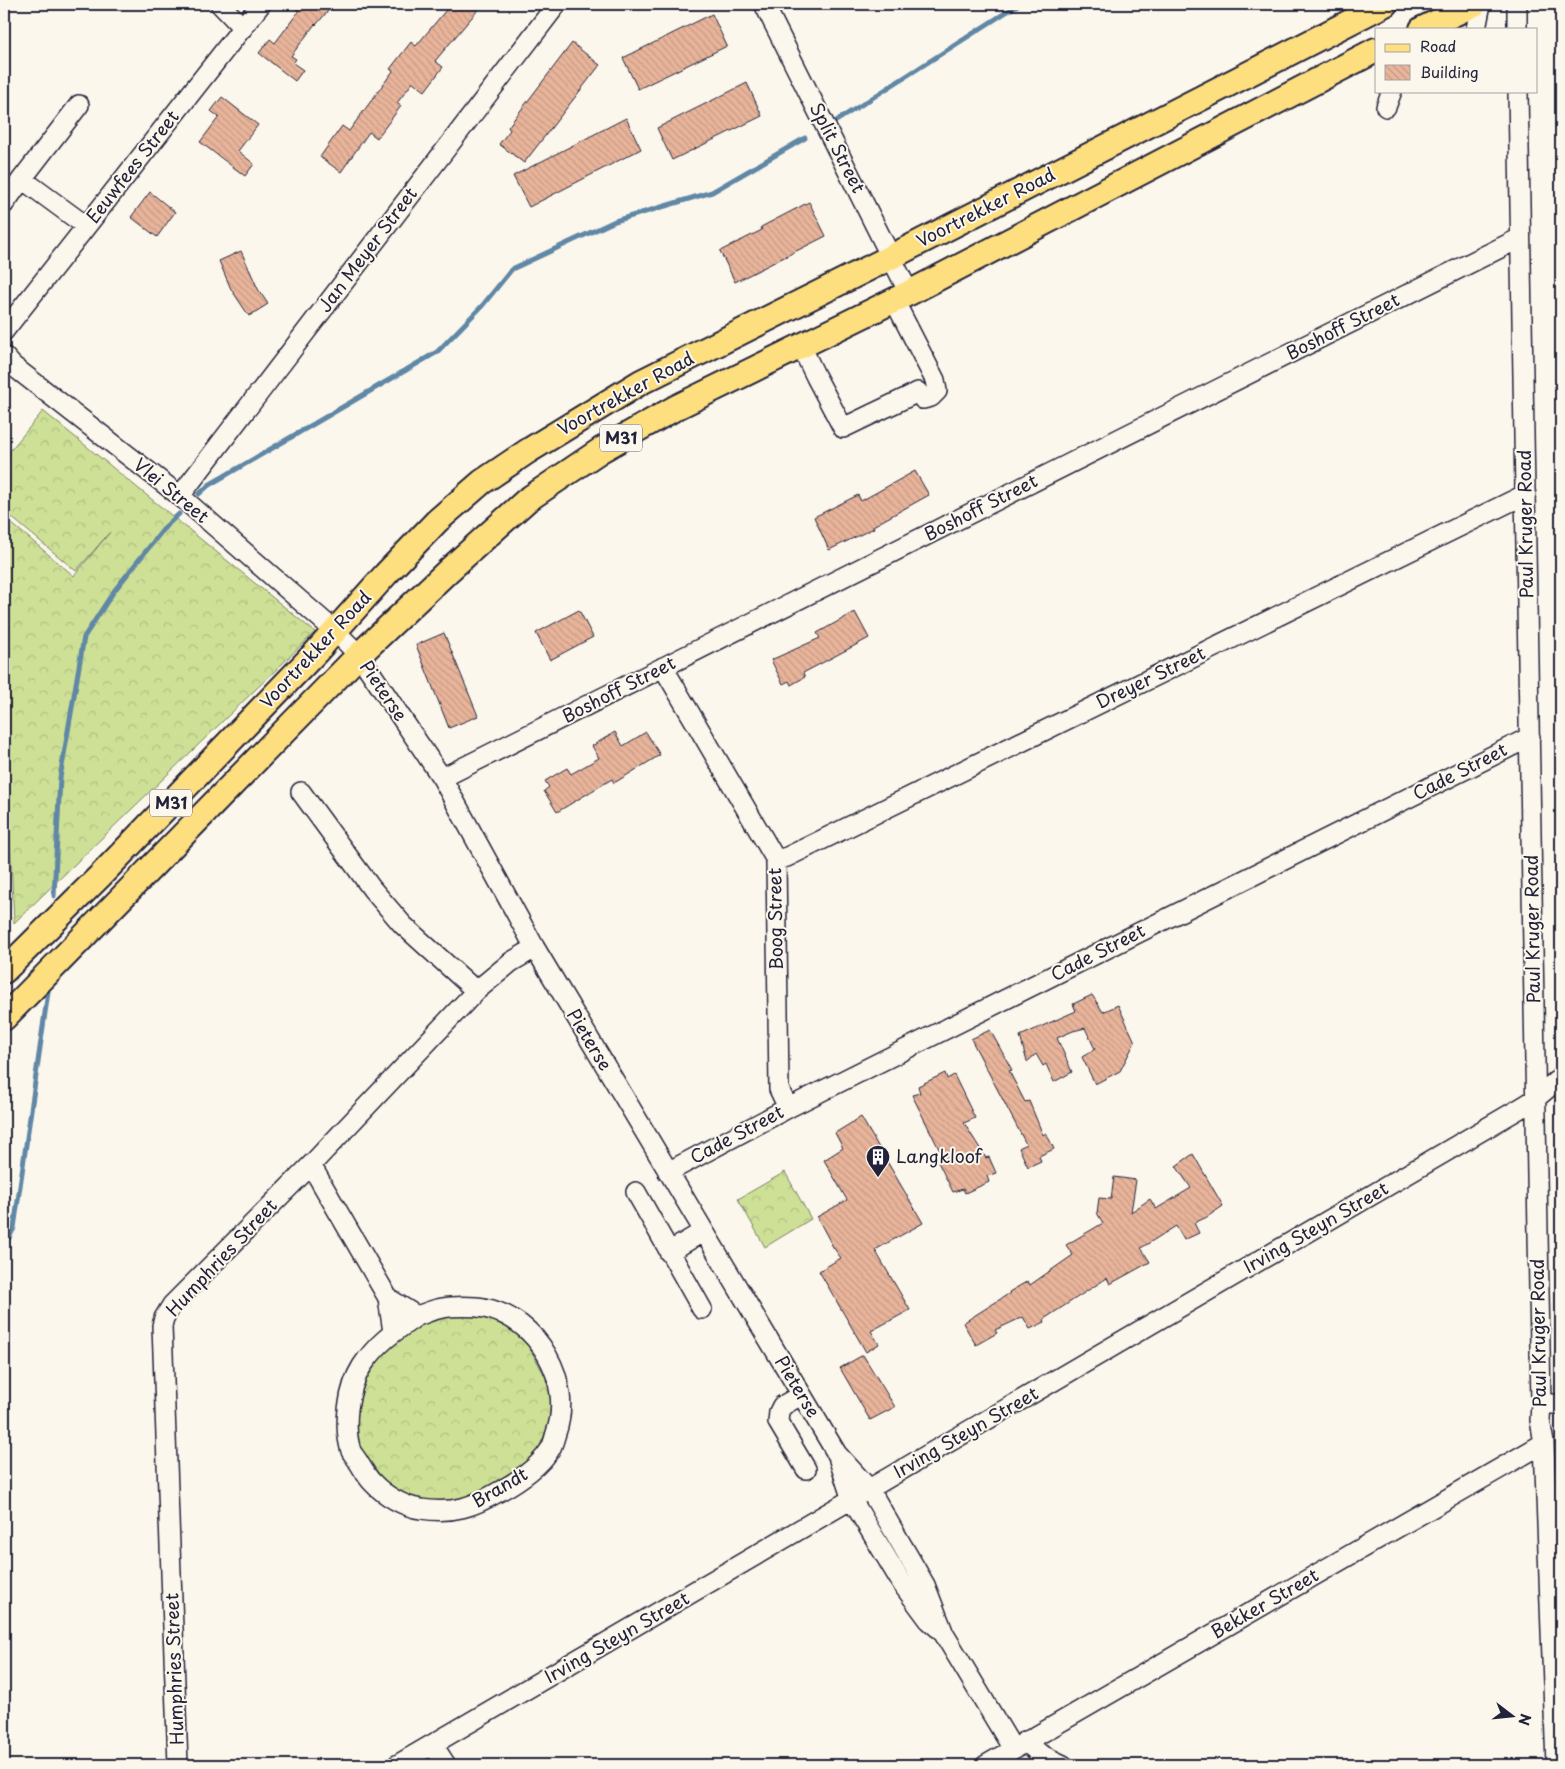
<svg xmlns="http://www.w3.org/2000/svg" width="1565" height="1769" font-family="'Playpen Sans',sans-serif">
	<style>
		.forest { fill: url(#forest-crowns); stroke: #788168 }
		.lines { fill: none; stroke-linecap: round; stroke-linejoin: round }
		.stream { stroke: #6087a5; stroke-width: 5 }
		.building { fill: url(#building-back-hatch); stroke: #22223b }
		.minor-casing { stroke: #22223b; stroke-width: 22 }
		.major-casing { stroke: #22223b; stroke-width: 28 }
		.minor { stroke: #fbf7ec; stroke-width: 19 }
		.major { stroke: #fedf80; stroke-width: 24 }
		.labels { text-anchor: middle; stroke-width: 4; stroke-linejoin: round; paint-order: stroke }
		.shield { fill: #fbf7ec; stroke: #636270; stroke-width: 1 }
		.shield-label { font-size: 16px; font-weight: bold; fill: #22223b }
		.street-label { font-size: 18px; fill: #22223b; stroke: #fbf7ec }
		.poi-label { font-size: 18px; fill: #22223b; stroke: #fbf7ec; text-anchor: start }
	</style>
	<defs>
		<pattern id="forest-crowns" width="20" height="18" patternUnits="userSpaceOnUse" patternTransform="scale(1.25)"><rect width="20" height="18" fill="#cde095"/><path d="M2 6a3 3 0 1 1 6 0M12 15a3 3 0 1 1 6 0" fill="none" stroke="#b0c081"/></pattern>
		<pattern id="building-back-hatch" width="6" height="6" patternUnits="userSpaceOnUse" patternTransform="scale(1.25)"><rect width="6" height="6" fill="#e8b49a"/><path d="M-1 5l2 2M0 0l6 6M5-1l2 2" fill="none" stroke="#c79a86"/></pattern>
	</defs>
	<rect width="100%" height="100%" fill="#fbf7ec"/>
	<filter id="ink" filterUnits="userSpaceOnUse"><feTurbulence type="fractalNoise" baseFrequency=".02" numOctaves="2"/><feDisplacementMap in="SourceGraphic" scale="10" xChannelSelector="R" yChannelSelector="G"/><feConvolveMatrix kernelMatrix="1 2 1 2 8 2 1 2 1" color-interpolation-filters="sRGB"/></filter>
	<g filter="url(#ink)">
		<path class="forest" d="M 43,411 L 315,632 L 14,923 L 4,708 L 4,517 L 74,576 L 110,532 L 76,571 L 4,511 L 4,458 Z
			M 785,1172 L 811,1219 L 765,1247 L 738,1199 Z
			M 476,1315 L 503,1324 L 525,1340 L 548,1381 L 551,1401 L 549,1425 L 536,1454 L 520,1469 L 481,1494 L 449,1504 L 404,1497 L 367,1467 L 353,1432 L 354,1411 L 368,1370 L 380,1355 L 416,1327 L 437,1317 Z"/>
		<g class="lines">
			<path class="stream" d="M 833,123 L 1019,4
				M 199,494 L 209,485 L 437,352 L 482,306 L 512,269 L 615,221 L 712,192 L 805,138
				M 54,896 L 60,778 L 84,637 L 114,591 L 166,526 L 179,514
				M 4,1247 L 14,1228 L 48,992"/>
		</g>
		<path class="building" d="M 290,4 L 334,4 L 316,25 L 315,24 L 291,56 L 296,59 L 293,63 L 303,70 L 295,81 L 259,53 L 270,39 L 275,43 L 299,11 Z
			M 451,4 L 483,4 L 435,61 L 443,67 L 425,91 L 413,82 L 397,103 L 401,106 L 377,138 L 369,132 L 341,172 L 320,157 L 342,126 L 349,131 L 393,71 L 390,69 L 411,42 L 416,46 Z
			M 712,14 L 727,46 L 638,89 L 623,58 Z
			M 572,43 L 600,65 L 524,163 L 499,144 L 510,130 L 508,127 Z
			M 747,83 L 762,116 L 672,160 L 657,128 Z
			M 222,97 L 258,125 L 238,151 L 254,164 L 245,176 L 200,142 L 219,117 L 211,111 Z
			M 626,118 L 641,149 L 529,207 L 513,176 Z
			M 150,192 L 175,212 L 157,237 L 131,217 Z
			M 809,202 L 826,236 L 735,282 L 720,251 L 762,230 L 761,227 Z
			M 241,251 L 258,289 L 268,304 L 249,316 L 231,289 L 219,261 Z
			M 915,471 L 929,495 L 873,526 L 874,528 L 829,550 L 814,517 L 858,495 L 861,501 Z
			M 579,610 L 593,637 L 550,660 L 536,633 Z
			M 855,612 L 869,638 L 803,673 L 805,677 L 791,685 L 789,681 L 783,684 L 771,660 L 820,638 L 817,633 Z
			M 444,633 L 478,716 L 449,728 L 416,645 Z
			M 615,732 L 623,746 L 646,732 L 660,755 L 614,783 L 612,779 L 557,812 L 544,791 L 549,787 L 545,781 L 567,768 L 571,774 L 599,758 L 592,746 Z
			M 1092,995 L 1103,1012 L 1118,1005 L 1135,1042 L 1120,1071 L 1095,1084 L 1082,1057 L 1095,1049 L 1085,1028 L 1073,1031 L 1057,1038 L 1072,1072 L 1054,1082 L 1046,1064 L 1043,1066 L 1036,1054 L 1027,1062 L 1020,1036 L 1076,1011 L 1073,1004 Z
			M 990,1030 L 1012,1070 L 1009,1071 L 1025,1102 L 1029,1101 L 1043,1135 L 1046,1133 L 1054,1149 L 1039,1156 L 1041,1161 L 1028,1167 L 1019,1148 L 1026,1144 L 971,1039 Z
			M 945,1073 L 947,1079 L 954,1075 L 975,1118 L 964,1123 L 986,1158 L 989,1157 L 996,1173 L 987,1176 L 989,1182 L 965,1193 L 963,1189 L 953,1192 L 937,1160 L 943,1157 L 912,1095 L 920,1093 L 918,1086 Z
			M 861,1117 L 923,1223 L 875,1250 L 910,1310 L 871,1331 L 879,1344 L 866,1352 L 819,1271 L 841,1258 L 833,1247 L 817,1217 L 847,1200 L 824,1160 L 843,1148 L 835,1133 Z
			M 1193,1154 L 1223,1206 L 1207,1217 L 1194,1223 L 1199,1233 L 1184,1240 L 1176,1226 L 1141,1248 L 1150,1262 L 1110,1284 L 1107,1278 L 1044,1319 L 1045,1322 L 1030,1329 L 1023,1317 L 995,1330 L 997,1333 L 976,1345 L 963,1323 L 1010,1293 L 1009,1292 L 1028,1281 L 1030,1285 L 1073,1255 L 1066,1245 L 1103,1223 L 1097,1213 L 1099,1198 L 1111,1199 L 1114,1177 L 1136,1180 L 1131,1212 L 1150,1199 L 1156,1209 L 1191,1188 L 1176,1166 Z
			M 863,1355 L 895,1407 L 870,1420 L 840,1368 Z"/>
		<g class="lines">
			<defs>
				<path id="minor" d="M 220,4 L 243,28
					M 764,4 L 909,293
					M 1517,4 L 1517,29
					M 1476,29 L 1481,4
					M 1518,91 L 1541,1404 L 1540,1420 L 1544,1443 L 1556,1765
					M 1386,107 L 1392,91
					M 22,179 L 79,105
					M 4,204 L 22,179 L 86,226
					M 4,331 L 261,4
					M 801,346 L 816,377 L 843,428 L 918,392 L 923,399 L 931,397 L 937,391 L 935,380 L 894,300
					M 4,356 L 13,366 L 180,496 L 335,631 L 359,655 L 442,778 L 535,948 L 837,1454 L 870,1490 L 925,1585 L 944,1634 L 1013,1749
					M 180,496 L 557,4
					M 663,667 L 776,860 L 779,1089 L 788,1108
					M 442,778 L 1520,238
					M 301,792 L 372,889 L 403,925 L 476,991
					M 776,860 L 787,857 L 1526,494
					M 311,1165 L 388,1298 L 393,1332
					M 668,1172 L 788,1108 L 1530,737
					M 636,1192 L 702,1309
					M 669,1252 L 704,1231
					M 388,1298 L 417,1316 C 426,1313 434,1309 443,1308 C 452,1306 475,1306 484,1308 C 538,1318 574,1382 556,1433 C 554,1439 553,1446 549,1451 C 538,1468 518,1481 500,1491 C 473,1507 453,1514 421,1509 C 404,1507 384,1495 372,1482 C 367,1477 363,1469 359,1463 C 357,1459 353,1455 351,1451 C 343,1426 348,1388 362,1366 C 378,1342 394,1332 417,1316
					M 801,1395 L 782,1406 L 779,1412 L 778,1422 L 806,1469
					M 1541,1404 L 1561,1404
					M 839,1460 L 852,1500 L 903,1585 L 929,1620 L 938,1628
					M 1025,1741 L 1040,1754 L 1063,1765
					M 433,1745 L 446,1765
					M 178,1765 L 162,1326 L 164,1318 L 172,1305 L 311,1165 L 476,991 L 511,962 L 535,948
					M 397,1765 L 1524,1106 L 1535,1099 L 1561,1077
					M 986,1765 L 1544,1443"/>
				<path id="major" d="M 1422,29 L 1475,4
					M 4,971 L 100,876 L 317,651 L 386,574 L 437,521 L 482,482 L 528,451 L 641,382 L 891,257 L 1385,4
					M 4,1018 L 359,655 L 449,570 L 527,500 L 601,450 L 677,407 L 909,293 L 1376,50"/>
			</defs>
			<use href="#minor" class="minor-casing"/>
			<use href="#major" class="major-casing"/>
			<use href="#minor" class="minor"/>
			<use href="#major" class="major"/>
		</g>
	</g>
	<defs>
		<symbol id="building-pin" viewBox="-11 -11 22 30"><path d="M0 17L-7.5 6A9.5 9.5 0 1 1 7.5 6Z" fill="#22223b" stroke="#fbf7ec"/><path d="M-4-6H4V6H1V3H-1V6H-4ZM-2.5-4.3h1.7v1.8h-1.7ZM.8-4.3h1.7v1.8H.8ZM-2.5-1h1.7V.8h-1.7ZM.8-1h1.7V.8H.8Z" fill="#fff"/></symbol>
	</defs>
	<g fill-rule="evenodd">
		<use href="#building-pin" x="864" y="1143" width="28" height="38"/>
	</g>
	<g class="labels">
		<g class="shield">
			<rect x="600" y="424.5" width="42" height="27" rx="4"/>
			<rect x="150" y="789.5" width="42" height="27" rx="4"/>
		</g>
		<g class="shield-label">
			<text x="621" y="444">M31</text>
			<text x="171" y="809">M31</text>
		</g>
		<g class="street-label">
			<text transform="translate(837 148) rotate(63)" y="6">Split Street</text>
			<text transform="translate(133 167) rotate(-52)" y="6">Eeuwfees Street</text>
			<text transform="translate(986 208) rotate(-27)" y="6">Voortrekker Road</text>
			<text transform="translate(368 250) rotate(-53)" y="6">Jan Meyer Street</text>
			<text transform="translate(1343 327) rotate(-27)" y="6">Boshoff Street</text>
			<text transform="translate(626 394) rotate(-29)" y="6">Voortrekker Road</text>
			<text transform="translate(171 491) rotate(39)" y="6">Vlei Street</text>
			<text transform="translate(981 508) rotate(-27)" y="6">Boshoff Street</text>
			<text transform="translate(1526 524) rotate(-91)" y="6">Paul Kruger Road</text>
			<text transform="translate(316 650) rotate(-47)" y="6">Voortrekker Road</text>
			<text transform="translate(1151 678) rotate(-26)" y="6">Dreyer Street</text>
			<text transform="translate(619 690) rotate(-27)" y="6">Boshoff Street</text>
			<text transform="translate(383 691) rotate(56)" y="6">Pieterse</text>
			<text transform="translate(1460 772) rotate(-27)" y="6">Cade Street</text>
			<text transform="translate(776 919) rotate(-91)" y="6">Boog Street</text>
			<text transform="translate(1533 929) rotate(-91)" y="6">Paul Kruger Road</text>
			<text transform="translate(1098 953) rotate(-27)" y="6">Cade Street</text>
			<text transform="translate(589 1040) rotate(59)" y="6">Pieterse</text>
			<text transform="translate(737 1135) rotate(-28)" y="6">Cade Street</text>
			<text transform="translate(1316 1228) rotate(-30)" y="6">Irving Steyn Street</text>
			<text transform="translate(222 1258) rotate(-47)" y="6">Humphries Street</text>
			<text transform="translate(1539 1333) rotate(-91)" y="6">Paul Kruger Road</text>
			<text transform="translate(797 1387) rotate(59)" y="6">Pieterse</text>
			<text transform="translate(966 1433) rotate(-30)" y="6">Irving Steyn Street</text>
			<text transform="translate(500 1488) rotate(-30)" y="6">Brandt</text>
			<text transform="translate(1265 1604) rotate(-30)" y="6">Bekker Street</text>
			<text transform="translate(617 1638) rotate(-30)" y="6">Irving Steyn Street</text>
			<text transform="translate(175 1669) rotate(-92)" y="6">Humphries Street</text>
		</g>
		<g class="poi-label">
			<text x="896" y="1163">Langkloof</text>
		</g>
	</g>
	<rect width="1565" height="1769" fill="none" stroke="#fbf7ec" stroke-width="20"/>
	<rect x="10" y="10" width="1545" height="1749" fill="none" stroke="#22223b" stroke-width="2" filter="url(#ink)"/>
	<rect x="1375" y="28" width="162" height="65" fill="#fbf7ec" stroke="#a4a2a5"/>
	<rect x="1385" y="44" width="25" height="8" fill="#fedf80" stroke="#a4a2a5"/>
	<text x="1420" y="52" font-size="15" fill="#22223b">Road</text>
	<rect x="1385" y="65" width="25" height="15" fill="url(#building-back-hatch)" stroke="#a4a2a5"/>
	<text x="1420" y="78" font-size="15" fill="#22223b">Building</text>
	<g transform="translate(1512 1716) rotate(106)" stroke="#fbf7ec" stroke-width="4" paint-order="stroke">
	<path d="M0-4L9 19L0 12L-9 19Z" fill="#22223b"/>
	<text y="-8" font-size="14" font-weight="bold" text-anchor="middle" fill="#22223b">N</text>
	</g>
</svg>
